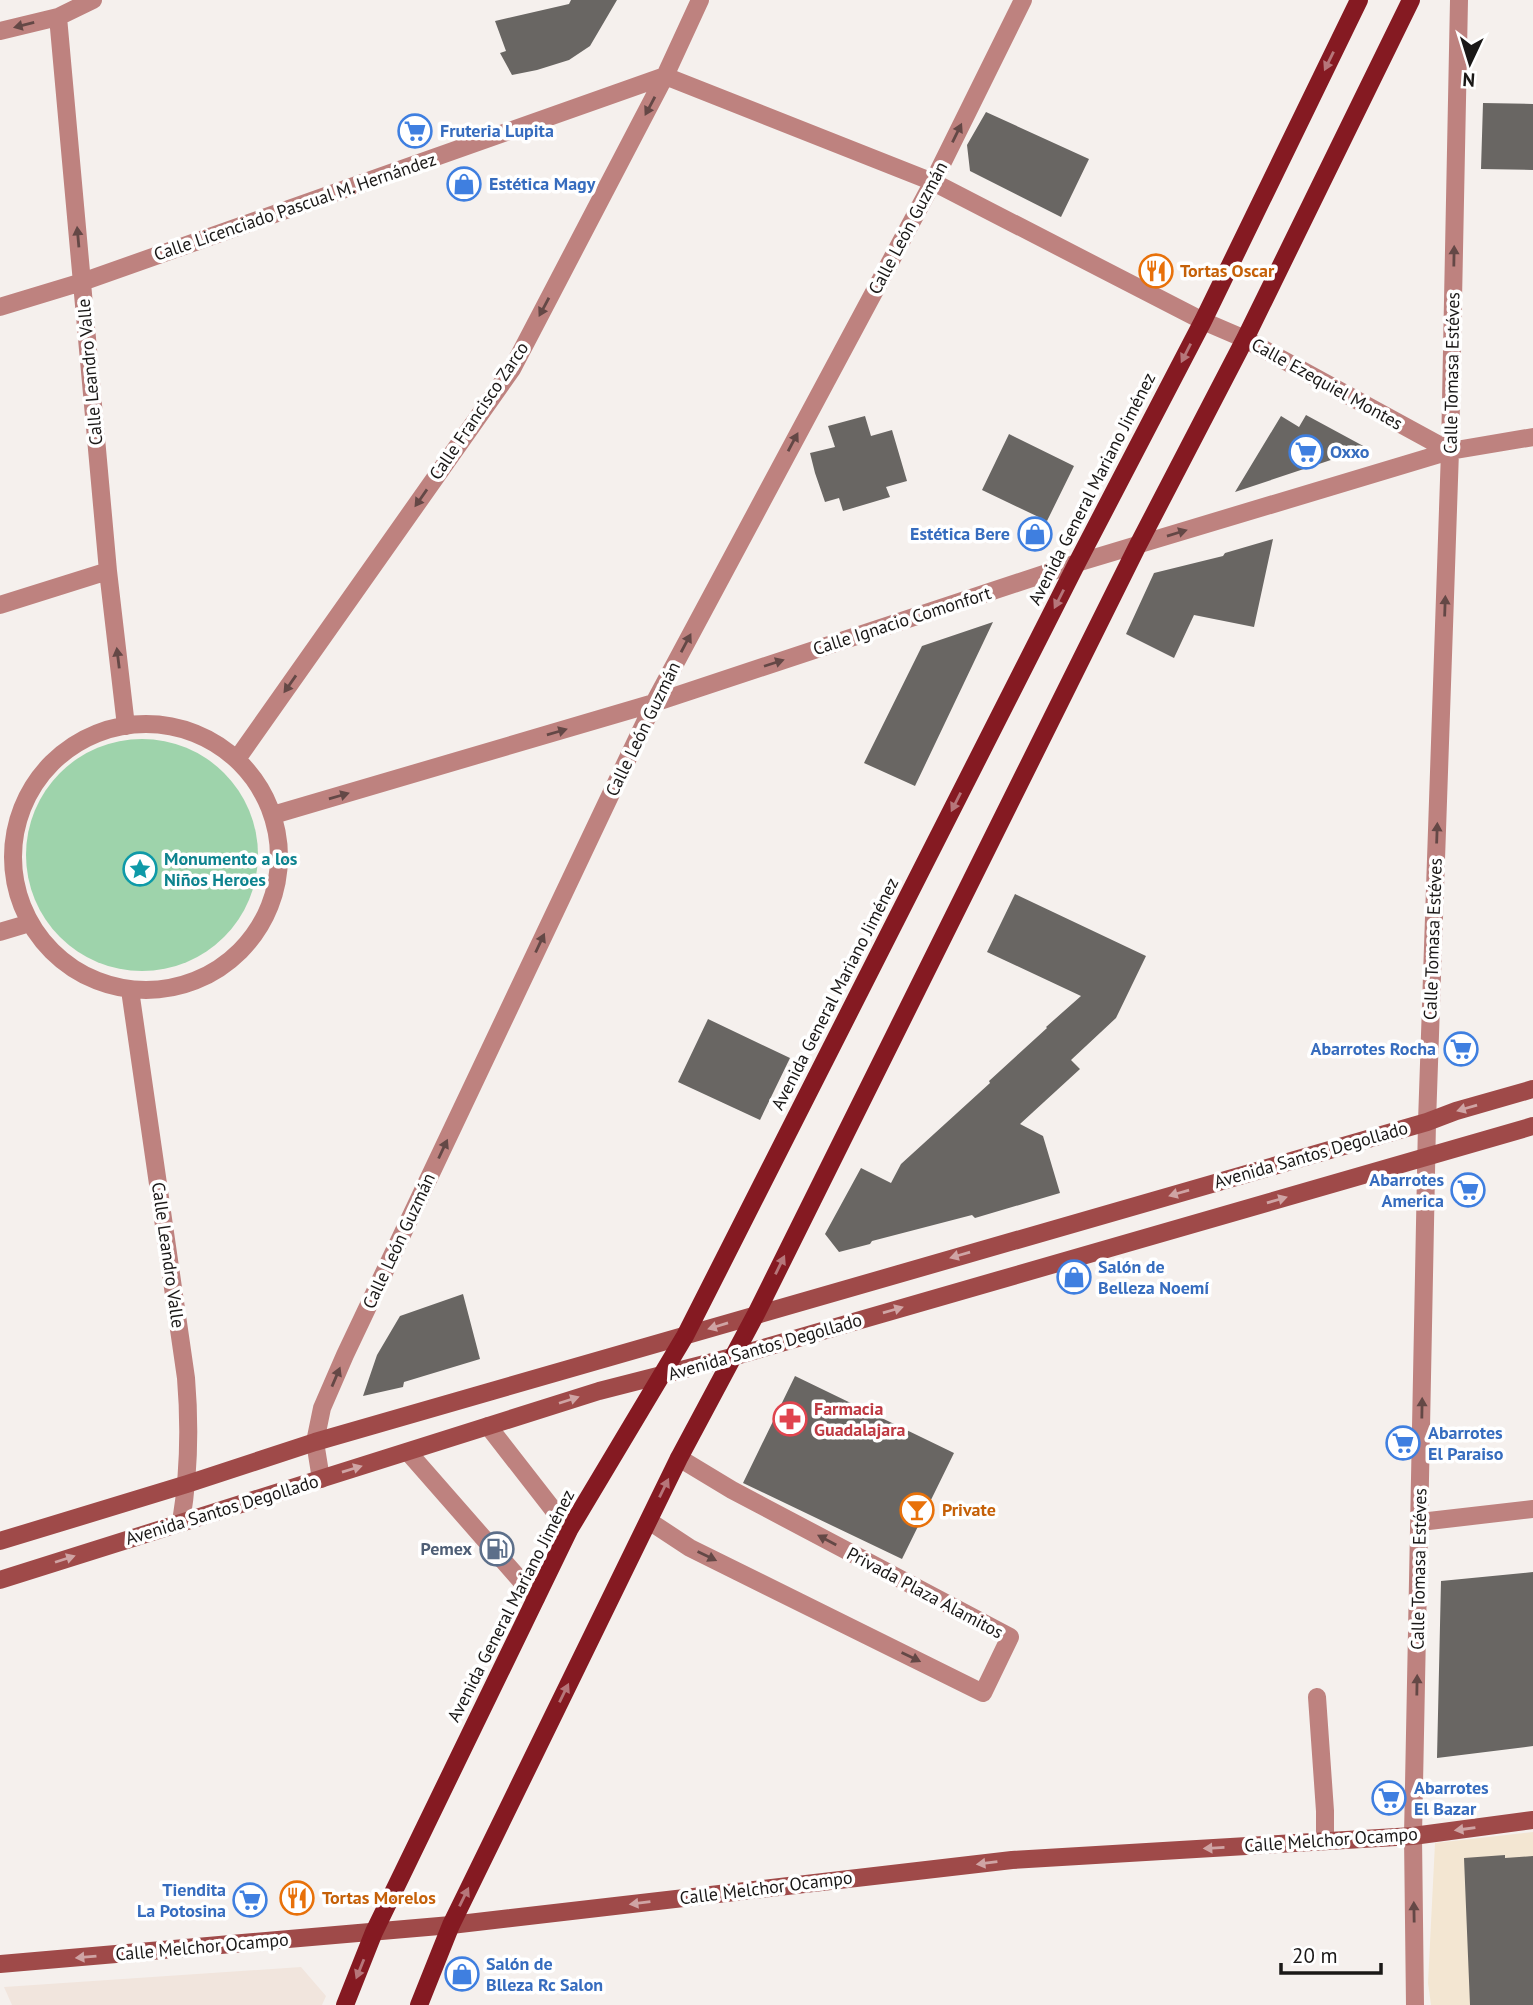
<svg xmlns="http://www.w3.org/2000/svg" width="1533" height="2005" font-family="'PT Sans',sans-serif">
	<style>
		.built { fill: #f1e5dd }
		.medical { fill: #f3e6d2 }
		.green { fill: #9ed3ab }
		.building { fill: #696663 }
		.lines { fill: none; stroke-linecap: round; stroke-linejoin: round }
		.lane { stroke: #be827f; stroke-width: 18 }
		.street { stroke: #be827f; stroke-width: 18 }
		.secondary { stroke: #9f4a49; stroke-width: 18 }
		.primary { stroke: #851a22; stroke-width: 18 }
		.oneway { fill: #644846 }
		.oneway2 { fill: #b6767a }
		.oneway3 { fill: #cfa4a4 }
		.labels { text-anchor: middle; stroke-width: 7; stroke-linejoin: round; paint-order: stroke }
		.shop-label { font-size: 18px; font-weight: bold; fill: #366cbe; stroke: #fff; text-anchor: start }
		.street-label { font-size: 18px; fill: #1a1817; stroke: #fff }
		.food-label { font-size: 18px; font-weight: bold; fill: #c56008; stroke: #fff; text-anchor: start }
		.culture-label { font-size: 18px; font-weight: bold; fill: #0d838f; stroke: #fff; text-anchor: start }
		.health-label { font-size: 18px; font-weight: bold; fill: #be3a42; stroke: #fff; text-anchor: start }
		.service-label { font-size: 18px; font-weight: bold; fill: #4e5e75; stroke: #fff; text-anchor: end }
	</style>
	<rect width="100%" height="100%" fill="#f5f0ed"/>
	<path class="built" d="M 301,1967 L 326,1996 L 322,2005 L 12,2005 L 4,1987 Z"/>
	<path class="medical" d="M 1533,1832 L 1533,2005 L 1431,2005 L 1428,1983 L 1435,1843 Z"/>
	<path class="green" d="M26 855a116 116 0 1 1 232 0a116 116 0 1 1-232 0Z"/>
	<path class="building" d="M 571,0 L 617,0 L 590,46 L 569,60 L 537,70 L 512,75 L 500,53 L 506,51 L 495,21 L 569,4 Z
		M 1483,103 L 1533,104 L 1533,170 L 1481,169 Z
		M 986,112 L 1089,159 L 1061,217 L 970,171 L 967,145 Z
		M 1306,415 L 1367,448 L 1235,492 L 1281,416 L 1299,427 Z
		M 865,416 L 871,436 L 892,430 L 907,481 L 886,487 L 890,497 L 843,511 L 839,498 L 825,502 L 815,473 L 810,453 L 835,447 L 828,426 Z
		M 1009,434 L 1074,466 L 1047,521 L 982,490 Z
		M 1273,539 L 1254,627 L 1194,615 L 1174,658 L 1126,634 L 1154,573 L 1223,556 L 1225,553 Z
		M 993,622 L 915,786 L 864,763 L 922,646 Z
		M 1015,894 L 1146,956 L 1116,1018 L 1071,1060 L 1080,1069 L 1020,1124 L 1043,1136 L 1060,1193 L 975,1218 L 972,1215 L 872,1241 L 870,1244 L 839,1252 L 825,1234 L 861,1168 L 891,1183 L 901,1164 L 990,1083 L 989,1081 L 1047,1028 L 1046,1027 L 1081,996 L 987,952 Z
		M 708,1019 L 790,1058 L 760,1120 L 678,1082 Z
		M 463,1294 L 480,1359 L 404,1382 L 403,1387 L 363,1396 L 377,1355 L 400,1316 Z
		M 795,1376 L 954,1453 L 902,1559 L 743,1483 Z
		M 1533,1572 L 1533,1746 L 1437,1758 L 1441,1581 Z
		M 1505,1855 L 1505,1858 L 1533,1856 L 1533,2005 L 1470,2005 L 1464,1858 Z"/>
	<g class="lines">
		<path class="lane" d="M 488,1426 L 569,1530
			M 408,1452 L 536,1598
			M 649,1521 L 690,1548 L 983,1693 L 1010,1637 L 732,1490 L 679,1458
			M 1317,1697 L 1325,1811 L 1325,1841"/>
		<path class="street" d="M 58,17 L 108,571 L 126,726
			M 0,31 L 58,17 L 93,0
			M 0,307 L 82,282 L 665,76 L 933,182 L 1203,321 L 1245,339 L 1450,451
			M 0,605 L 108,571
			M13 857a133 133 0 1 1 266 0a133 133 0 1 1-266 0Z
			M 237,759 L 512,369 L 665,76 L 700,0
			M 273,815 L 654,703 L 1077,563 L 1450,451 L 1533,437
			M 0,932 L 30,923
			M 130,990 L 186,1378 C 190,1426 189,1474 181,1522
			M 321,1479 L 315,1442 L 322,1408 L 345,1355 L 654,703 L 933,182 L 1023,0
			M 1420,1522 L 1533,1509
			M 1415,2005 L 1413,1836 L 1427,1122 L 1450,451 L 1459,0"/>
		<path class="secondary" d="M 0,1541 L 187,1484 L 315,1442 L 1427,1122 L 1456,1111 L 1533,1089
			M 0,1580 L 599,1391 L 732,1357 L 1533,1126
			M 0,1964 L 451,1925 L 1012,1860 L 1413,1836 L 1533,1820"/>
		<path class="primary" d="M 345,2005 L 374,1932 L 569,1530 L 685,1336 L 1077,563 L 1203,321 L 1359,0
			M 419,2005 L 451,1925 L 679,1458 L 756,1314 L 1138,545 L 1245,339 L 1411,0"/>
	</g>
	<defs><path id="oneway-solid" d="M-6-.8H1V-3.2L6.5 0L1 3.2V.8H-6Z" transform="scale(1.75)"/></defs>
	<g class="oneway">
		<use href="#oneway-solid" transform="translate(24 25) rotate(166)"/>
		<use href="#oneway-solid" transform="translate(650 106) rotate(118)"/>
		<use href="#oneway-solid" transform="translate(957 133) rotate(-64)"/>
		<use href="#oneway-solid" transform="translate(78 237) rotate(-95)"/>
		<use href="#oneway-solid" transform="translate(1454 256) rotate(-89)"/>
		<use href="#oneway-solid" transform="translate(544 307) rotate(118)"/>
		<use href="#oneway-solid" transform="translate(793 442) rotate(-62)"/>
		<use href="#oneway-solid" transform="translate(421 498) rotate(125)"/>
		<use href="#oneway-solid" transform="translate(1177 533) rotate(-17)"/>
		<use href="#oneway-solid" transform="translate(1445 606) rotate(-88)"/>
		<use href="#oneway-solid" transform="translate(686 643) rotate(-62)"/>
		<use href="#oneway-solid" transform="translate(118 658) rotate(-97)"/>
		<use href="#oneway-solid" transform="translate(774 663) rotate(-18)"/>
		<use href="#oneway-solid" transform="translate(290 684) rotate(125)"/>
		<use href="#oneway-solid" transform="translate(557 732) rotate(-16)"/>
		<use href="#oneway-solid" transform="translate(339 796) rotate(-16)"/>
		<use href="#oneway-solid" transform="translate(1437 833) rotate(-88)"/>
		<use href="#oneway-solid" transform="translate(540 943) rotate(-65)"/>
		<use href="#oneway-solid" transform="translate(443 1149) rotate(-65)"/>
		<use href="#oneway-solid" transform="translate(336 1377) rotate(-67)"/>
		<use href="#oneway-solid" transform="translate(1422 1408) rotate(-89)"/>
		<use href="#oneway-solid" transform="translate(827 1540) rotate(-152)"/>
		<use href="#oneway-solid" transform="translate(707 1556) rotate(26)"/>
		<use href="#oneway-solid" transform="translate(911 1657) rotate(26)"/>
		<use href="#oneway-solid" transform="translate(1417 1685) rotate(-89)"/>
		<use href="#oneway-solid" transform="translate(1414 1912) rotate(-91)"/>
	</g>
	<g class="oneway2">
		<use href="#oneway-solid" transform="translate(1329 61) rotate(116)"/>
		<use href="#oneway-solid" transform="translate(1186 353) rotate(117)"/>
		<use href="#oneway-solid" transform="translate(1059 599) rotate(117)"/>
		<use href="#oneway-solid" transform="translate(956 802) rotate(117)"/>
		<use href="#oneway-solid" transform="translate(780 1265) rotate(-64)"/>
		<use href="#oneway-solid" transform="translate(664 1488) rotate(-64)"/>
		<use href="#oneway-solid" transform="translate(564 1693) rotate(-64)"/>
		<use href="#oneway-solid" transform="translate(464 1897) rotate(-64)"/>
		<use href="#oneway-solid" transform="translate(360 1969) rotate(112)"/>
	</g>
	<g class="oneway3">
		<use href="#oneway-solid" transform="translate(1467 1108) rotate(164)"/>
		<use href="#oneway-solid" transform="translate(1179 1193) rotate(164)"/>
		<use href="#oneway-solid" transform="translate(1277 1200) rotate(-16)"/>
		<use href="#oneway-solid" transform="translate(960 1255) rotate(164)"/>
		<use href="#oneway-solid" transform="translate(893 1310) rotate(-16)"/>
		<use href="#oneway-solid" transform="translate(718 1326) rotate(163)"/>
		<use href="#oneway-solid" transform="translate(569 1400) rotate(-18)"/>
		<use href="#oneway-solid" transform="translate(352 1469) rotate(-17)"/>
		<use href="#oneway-solid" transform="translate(65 1559) rotate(-18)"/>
		<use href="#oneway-solid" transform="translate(1465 1829) rotate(172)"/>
		<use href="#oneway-solid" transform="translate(1214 1848) rotate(177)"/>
		<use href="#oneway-solid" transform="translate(987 1863) rotate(173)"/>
		<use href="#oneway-solid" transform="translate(640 1903) rotate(173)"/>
		<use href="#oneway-solid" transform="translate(86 1957) rotate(175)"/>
	</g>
	<defs>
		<symbol id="supermarket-ring" viewBox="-11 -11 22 22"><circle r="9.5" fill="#fff" stroke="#3f7fe0" stroke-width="1.5"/><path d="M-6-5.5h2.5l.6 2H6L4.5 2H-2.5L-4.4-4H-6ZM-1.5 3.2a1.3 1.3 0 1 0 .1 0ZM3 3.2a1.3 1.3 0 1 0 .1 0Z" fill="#3f7fe0"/></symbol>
		<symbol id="shop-ring" viewBox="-11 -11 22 22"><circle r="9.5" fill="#fff" stroke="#3f7fe0" stroke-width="1.5"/><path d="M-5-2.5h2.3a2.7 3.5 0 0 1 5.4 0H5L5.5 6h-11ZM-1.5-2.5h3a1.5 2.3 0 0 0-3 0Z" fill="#3f7fe0"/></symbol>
		<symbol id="restaurant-ring" viewBox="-11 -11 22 22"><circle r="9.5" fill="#fff" stroke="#e8710a" stroke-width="1.5"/><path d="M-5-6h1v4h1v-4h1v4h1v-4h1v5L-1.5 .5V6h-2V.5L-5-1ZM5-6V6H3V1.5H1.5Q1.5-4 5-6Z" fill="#e8710a"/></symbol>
		<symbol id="sight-ring" viewBox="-11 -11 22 22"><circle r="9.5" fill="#fff" stroke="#0f9aa8" stroke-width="1.5"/><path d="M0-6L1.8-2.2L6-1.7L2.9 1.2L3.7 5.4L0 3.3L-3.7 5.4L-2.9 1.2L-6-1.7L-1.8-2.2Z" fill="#0f9aa8"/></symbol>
		<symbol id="pharmacy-ring" viewBox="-11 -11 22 22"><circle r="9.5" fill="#fff" stroke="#e0444e" stroke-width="1.5"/><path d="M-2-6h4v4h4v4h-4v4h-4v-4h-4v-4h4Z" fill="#e0444e"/></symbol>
		<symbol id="bar-ring" viewBox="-11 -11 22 22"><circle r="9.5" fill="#fff" stroke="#e8710a" stroke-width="1.5"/><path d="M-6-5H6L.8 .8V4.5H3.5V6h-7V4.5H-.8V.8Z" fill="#e8710a"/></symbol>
		<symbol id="fuel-ring" viewBox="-11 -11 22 22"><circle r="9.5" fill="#fff" stroke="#5c6f8a" stroke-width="1.5"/><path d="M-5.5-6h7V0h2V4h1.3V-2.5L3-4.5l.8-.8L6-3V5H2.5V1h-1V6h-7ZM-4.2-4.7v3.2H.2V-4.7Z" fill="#5c6f8a"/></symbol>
	</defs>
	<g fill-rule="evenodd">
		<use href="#supermarket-ring" x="396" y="112" width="38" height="38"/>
		<use href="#shop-ring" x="445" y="165" width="38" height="38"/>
		<use href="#restaurant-ring" x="1137" y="252" width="38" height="38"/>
		<use href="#supermarket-ring" x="1287" y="433" width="38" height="38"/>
		<use href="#shop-ring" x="1016" y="515" width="38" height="38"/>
		<use href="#sight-ring" x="121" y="850" width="38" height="38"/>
		<use href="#supermarket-ring" x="1442" y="1030" width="38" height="38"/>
		<use href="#supermarket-ring" x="1449" y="1171" width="38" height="38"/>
		<use href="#shop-ring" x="1055" y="1258" width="38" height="38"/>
		<use href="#pharmacy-ring" x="771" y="1400" width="38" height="38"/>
		<use href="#supermarket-ring" x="1384" y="1424" width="38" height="38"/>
		<use href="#bar-ring" x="898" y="1491" width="38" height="38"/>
		<use href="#fuel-ring" x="478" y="1530" width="38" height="38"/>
		<use href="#supermarket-ring" x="1370" y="1779" width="38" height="38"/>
		<use href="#restaurant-ring" x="278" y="1879" width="38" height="38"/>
		<use href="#supermarket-ring" x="231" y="1881" width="38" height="38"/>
		<use href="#shop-ring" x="443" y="1955" width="38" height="38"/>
	</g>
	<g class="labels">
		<g class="shop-label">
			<text x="440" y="137">Fruteria Lupita</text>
			<text x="489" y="190">Estética Magy</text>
			<text x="1330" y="458">Oxxo</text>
			<text x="1010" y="540" text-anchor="end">Estética Bere</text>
			<text x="1436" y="1055" text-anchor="end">Abarrotes Rocha</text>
			<text x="1444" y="1186" text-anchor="end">Abarrotes<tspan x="1444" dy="21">America</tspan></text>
			<text x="1098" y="1273">Salón de<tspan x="1098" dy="21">Belleza Noemí</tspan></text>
			<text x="1428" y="1439">Abarrotes<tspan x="1428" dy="21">El Paraiso</tspan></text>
			<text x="1414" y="1794">Abarrotes<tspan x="1414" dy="21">El Bazar</tspan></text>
			<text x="226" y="1896" text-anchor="end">Tiendita<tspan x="226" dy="21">La Potosina</tspan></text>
			<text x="486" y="1970">Salón de<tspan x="486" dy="21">Blleza Rc Salon</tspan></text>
		</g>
		<g class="street-label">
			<text transform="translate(295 207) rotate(-19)" y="6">Calle Licenciado Pascual M. Hernández</text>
			<text transform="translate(908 228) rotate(-62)" y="6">Calle León Guzmán</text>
			<text transform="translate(90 372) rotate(-95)" y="6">Calle Leandro Valle</text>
			<text transform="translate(1452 373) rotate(-89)" y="6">Calle Tomasa Estéves</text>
			<text transform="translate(1327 384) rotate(29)" y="6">Calle Ezequiel Montes</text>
			<text transform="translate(479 411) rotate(-56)" y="6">Calle Francisco Zarco</text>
			<text transform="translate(1092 489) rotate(-63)" y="6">Avenida General Mariano Jiménez</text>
			<text transform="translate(902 621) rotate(-18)" y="6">Calle Ignacio Comonfort</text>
			<text transform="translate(643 729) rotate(-64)" y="6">Calle León Guzmán</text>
			<text transform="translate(1433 939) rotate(-88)" y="6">Calle Tomasa Estéves</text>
			<text transform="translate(835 994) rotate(-63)" y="6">Avenida General Mariano Jiménez</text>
			<text transform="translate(1311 1155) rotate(-16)" y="6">Avenida Santos Degollado</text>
			<text transform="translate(399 1241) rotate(-65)" y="6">Calle León Guzmán</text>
			<text transform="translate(168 1255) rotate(82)" y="6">Calle Leandro Valle</text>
			<text transform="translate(765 1347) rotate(-16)" y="6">Avenida Santos Degollado</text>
			<text transform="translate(222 1510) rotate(-17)" y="6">Avenida Santos Degollado</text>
			<text transform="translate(1419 1569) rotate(-89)" y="6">Calle Tomasa Estéves</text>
			<text transform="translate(925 1593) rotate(28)" y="6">Privada Plaza Alamitos</text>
			<text transform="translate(511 1606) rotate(-63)" y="6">Avenida General Mariano Jiménez</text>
			<text transform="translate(1331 1840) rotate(-4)" y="6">Calle Melchor Ocampo</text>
			<text transform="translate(766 1888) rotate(-7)" y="6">Calle Melchor Ocampo</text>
			<text transform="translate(202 1947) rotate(-5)" y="6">Calle Melchor Ocampo</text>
		</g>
		<g class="food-label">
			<text x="1180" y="277">Tortas Oscar</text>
			<text x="942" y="1516">Private</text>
			<text x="322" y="1904">Tortas Morelos</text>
		</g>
		<g class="culture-label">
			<text x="164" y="865">Monumento a los<tspan x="164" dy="21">Niños Heroes</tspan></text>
		</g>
		<g class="health-label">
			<text x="814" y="1415">Farmacia<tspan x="814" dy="21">Guadalajara</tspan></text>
		</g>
		<g class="service-label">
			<text x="472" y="1555">Pemex</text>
		</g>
	</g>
	<g transform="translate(1470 63) rotate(184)" stroke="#ffffff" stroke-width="5" paint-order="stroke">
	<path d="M0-5L12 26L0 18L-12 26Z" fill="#1a1817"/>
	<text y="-10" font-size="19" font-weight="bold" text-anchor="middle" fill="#1a1817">N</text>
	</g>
	<path d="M1281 1963v10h100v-10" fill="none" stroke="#1a1817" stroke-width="3.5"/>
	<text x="1292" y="1963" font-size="21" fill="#1a1817" stroke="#ffffff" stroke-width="5" paint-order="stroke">20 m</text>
</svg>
